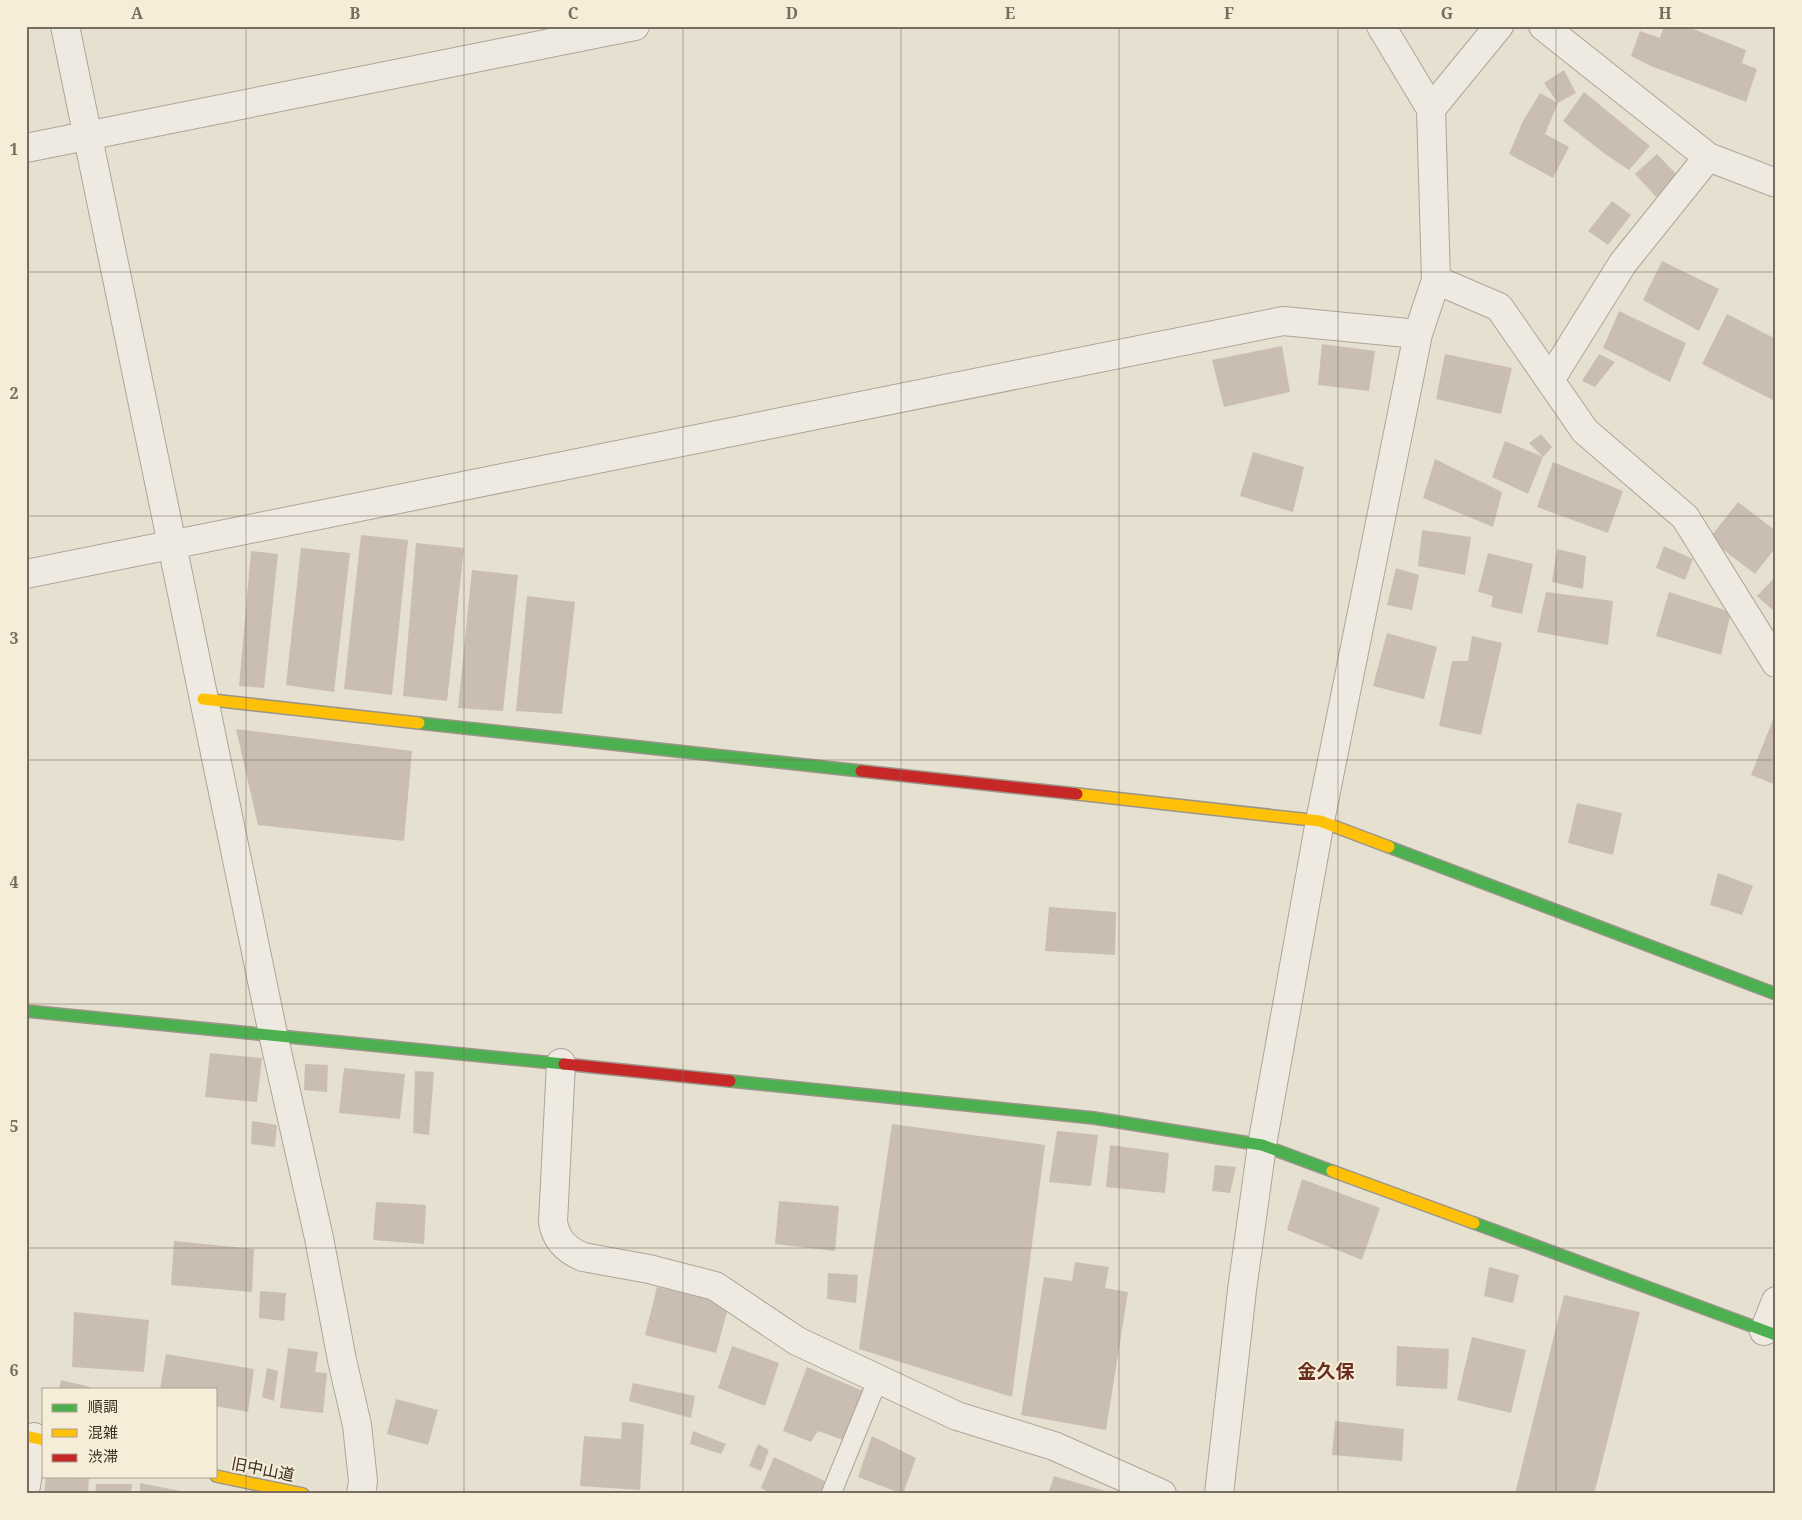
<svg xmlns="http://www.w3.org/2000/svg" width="1802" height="1520" font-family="'Noto Serif','Noto Sans JP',serif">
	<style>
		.building { fill: #cabeb2 }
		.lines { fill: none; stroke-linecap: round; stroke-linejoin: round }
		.lane-casing { stroke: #aca599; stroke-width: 21 }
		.street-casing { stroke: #aca599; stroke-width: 30 }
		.fast-casing { stroke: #9c958a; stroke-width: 14 }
		.slow-casing { stroke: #9c958a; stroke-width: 14 }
		.jam-casing { stroke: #9c958a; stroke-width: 14 }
		.lane { stroke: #eeeae2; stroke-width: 19 }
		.street { stroke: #eeeae2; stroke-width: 28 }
		.fast { stroke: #4caf50; stroke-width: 11 }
		.slow { stroke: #ffc107; stroke-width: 11 }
		.jam { stroke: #c62828; stroke-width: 11 }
		.grid { fill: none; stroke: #786c5e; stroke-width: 1; stroke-opacity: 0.55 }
		.labels { text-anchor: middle; stroke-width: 4; stroke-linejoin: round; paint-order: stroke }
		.street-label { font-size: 16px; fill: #3c2d20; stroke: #f6edd8 }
		.quarter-label { font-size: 19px; font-weight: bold; fill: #692e20; stroke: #f6edd8 }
		.neatline { fill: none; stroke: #786c5e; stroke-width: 2 }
		.grid-label { font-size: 16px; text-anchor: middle; font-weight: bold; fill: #786c5e }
	</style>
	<rect width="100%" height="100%" fill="#e6e0d1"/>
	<path class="building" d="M 1664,26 L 1686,26 L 1746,50 L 1742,63 L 1757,69 L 1746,102 L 1651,66 L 1631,56 L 1640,31 L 1660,38 Z
		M 1564,70 L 1576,93 L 1558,103 L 1545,134 L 1569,147 L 1553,178 L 1509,154 L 1523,121 L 1540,93 L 1558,103 L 1544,83 Z
		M 1584,92 L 1650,146 L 1629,170 L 1605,154 L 1563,121 Z
		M 1657,154 L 1678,176 L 1656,197 L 1635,174 Z
		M 1612,201 L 1631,215 L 1608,245 L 1588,231 Z
		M 1662,261 L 1719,289 L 1699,331 L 1643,300 Z
		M 1619,311 L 1686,343 L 1670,382 L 1603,348 Z
		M 1727,314 L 1776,339 L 1775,401 L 1702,364 Z
		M 1322,344 L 1375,351 L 1369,391 L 1318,385 Z
		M 1282,346 L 1290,392 L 1224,407 L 1212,360 Z
		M 1445,354 L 1512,368 L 1501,414 L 1436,399 Z
		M 1599,354 L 1615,362 L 1595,387 L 1582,381 Z
		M 1541,434 L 1552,447 L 1543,457 L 1529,443 Z
		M 1505,441 L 1543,457 L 1528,494 L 1492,477 Z
		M 1253,452 L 1304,467 L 1293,512 L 1240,496 Z
		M 1435,459 L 1502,492 L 1493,527 L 1423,498 Z
		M 1553,462 L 1623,491 L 1608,533 L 1537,507 Z
		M 1738,502 L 1776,531 L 1776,547 L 1755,574 L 1709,539 Z
		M 1422,530 L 1471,537 L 1465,575 L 1418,566 Z
		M 361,535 L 408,540 L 392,695 L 344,689 Z
		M 416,543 L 464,548 L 447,701 L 403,696 Z
		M 1664,546 L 1693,559 L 1685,580 L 1656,568 Z
		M 301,548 L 350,553 L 334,692 L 286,685 Z
		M 1557,549 L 1586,556 L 1583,589 L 1552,582 Z
		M 251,551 L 278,554 L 264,688 L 239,686 Z
		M 1488,553 L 1533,564 L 1522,614 L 1491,607 L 1493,596 L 1478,592 Z
		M 1396,568 L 1419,575 L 1412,610 L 1387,605 Z
		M 472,570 L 518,575 L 503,711 L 458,708 Z
		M 1776,576 L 1776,613 L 1757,596 Z
		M 1546,592 L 1613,601 L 1608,645 L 1537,632 Z
		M 1669,592 L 1731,612 L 1721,655 L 1656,636 Z
		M 527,596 L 575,602 L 562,714 L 516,711 Z
		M 1387,633 L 1437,647 L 1424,699 L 1373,686 Z
		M 1472,636 L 1502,643 L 1481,735 L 1439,726 L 1452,661 L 1468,661 Z
		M 1776,712 L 1776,785 L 1751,775 Z
		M 236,729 L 412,751 L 404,841 L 258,825 Z
		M 1577,803 L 1622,813 L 1613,855 L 1568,843 Z
		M 1718,873 L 1753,886 L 1742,915 L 1710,905 Z
		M 1049,907 L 1116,912 L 1115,955 L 1045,951 Z
		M 210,1053 L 262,1058 L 257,1102 L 205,1097 Z
		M 305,1064 L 328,1065 L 327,1092 L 304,1090 Z
		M 344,1068 L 405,1074 L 400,1119 L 339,1113 Z
		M 415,1071 L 434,1072 L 429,1135 L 413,1133 Z
		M 252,1121 L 277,1125 L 275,1147 L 251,1144 Z
		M 892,1124 L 1045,1145 L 1012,1397 L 859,1349 Z
		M 1057,1131 L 1098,1135 L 1091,1186 L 1049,1182 Z
		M 1110,1145 L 1169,1153 L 1165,1193 L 1106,1187 Z
		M 1215,1165 L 1236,1167 L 1230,1193 L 1212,1191 Z
		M 1302,1179 L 1380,1208 L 1362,1260 L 1287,1230 Z
		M 779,1201 L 839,1206 L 835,1251 L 775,1244 Z
		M 376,1202 L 426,1205 L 424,1244 L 373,1240 Z
		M 174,1241 L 254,1249 L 252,1292 L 171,1285 Z
		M 1075,1262 L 1109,1267 L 1105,1288 L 1128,1292 L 1106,1430 L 1021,1415 L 1044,1277 L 1072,1281 Z
		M 1489,1267 L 1519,1275 L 1513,1303 L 1484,1296 Z
		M 828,1273 L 858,1275 L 856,1303 L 827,1299 Z
		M 657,1287 L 729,1304 L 716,1353 L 645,1335 Z
		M 260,1291 L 286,1293 L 284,1321 L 259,1318 Z
		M 1564,1295 L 1640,1312 L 1594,1494 L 1515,1494 Z
		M 74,1312 L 149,1320 L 144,1372 L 72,1367 Z
		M 1472,1337 L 1526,1350 L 1511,1413 L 1457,1400 Z
		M 732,1346 L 779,1363 L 765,1406 L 718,1388 Z
		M 1397,1346 L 1449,1349 L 1447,1389 L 1396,1386 Z
		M 288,1348 L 318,1352 L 315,1372 L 327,1373 L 323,1413 L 280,1408 Z
		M 166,1354 L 254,1369 L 248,1412 L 216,1406 L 216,1389 L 160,1389 Z
		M 807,1367 L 863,1391 L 843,1440 L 818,1431 L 811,1442 L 783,1431 Z
		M 267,1368 L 278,1371 L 274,1401 L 262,1397 Z
		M 61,1380 L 90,1387 L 90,1389 L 59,1389 Z
		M 633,1383 L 695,1396 L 691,1418 L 629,1401 Z
		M 396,1399 L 438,1410 L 428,1445 L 387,1434 Z
		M 1335,1421 L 1404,1429 L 1402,1461 L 1332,1455 Z
		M 622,1422 L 644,1424 L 640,1490 L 580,1486 L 584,1436 L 621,1439 Z
		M 693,1431 L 726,1444 L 721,1454 L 690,1444 Z
		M 872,1436 L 916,1458 L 903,1494 L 858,1477 Z
		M 758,1444 L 769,1450 L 761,1471 L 749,1466 Z
		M 774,1457 L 829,1483 L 824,1494 L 772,1494 L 761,1488 Z
		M 67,1476 L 89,1476 L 88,1494 L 44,1494 L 46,1477 L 66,1479 Z
		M 1054,1476 L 1112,1493 L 1112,1494 L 1048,1494 Z
		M 140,1483 L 191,1493 L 191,1494 L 140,1494 Z
		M 96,1484 L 132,1484 L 131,1494 L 95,1494 Z"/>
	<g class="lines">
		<defs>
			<path id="lane" d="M 831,1494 L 878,1379"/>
			<path id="street" d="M 65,26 L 273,1034 L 319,1238 L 342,1360 L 357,1425 L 363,1481 L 361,1494
				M 1381,26 L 1431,109
				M 1543,26 L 1708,157 L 1776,183
				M 26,148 L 635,26
				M 1436,280 L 1499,307 L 1585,431 L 1685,517 L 1776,663
				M 1550,380 L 1623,263 L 1708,157
				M 26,574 L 1283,321 L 1418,334
				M 561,1063 L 553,1222 C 556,1240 566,1250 583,1257 L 649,1269 L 715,1286 L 797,1341 L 878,1379 L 957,1416 L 1054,1446 L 1162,1494
				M 1764,1331 L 1776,1301
				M 26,1486 L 34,1437
				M 1219,1494 L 1242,1290 L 1262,1145 L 1320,821 L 1418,334 L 1436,280 L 1431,109 L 1499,26"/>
			<path id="fast" d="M 419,723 L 861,771
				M 1389,847 L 1776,994
				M 26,1011 L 564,1064
				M 730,1081 L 1094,1118 L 1262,1145 L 1332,1171
				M 1474,1223 L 1776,1335"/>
			<path id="slow" d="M 203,699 L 419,723
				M 1077,794 L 1320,821 L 1389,847
				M 1332,1171 L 1474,1223
				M 26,1436 L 44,1440
				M 216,1476 L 303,1494"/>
			<path id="jam" d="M 861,771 L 1077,794
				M 564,1064 L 730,1081"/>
		</defs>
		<use href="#lane" class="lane-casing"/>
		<use href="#street" class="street-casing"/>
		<use href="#fast" class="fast-casing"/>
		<use href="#slow" class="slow-casing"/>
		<use href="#jam" class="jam-casing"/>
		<use href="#lane" class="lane"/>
		<use href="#street" class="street"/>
		<use href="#fast" class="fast"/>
		<use href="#slow" class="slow"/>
		<use href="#jam" class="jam"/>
	</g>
	<path class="grid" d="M 246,26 L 246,1494M 464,26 L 464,1494M 683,26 L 683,1494M 901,26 L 901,1494M 1119,26 L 1119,1494M 1338,26 L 1338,1494M 1556,26 L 1556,1494M 26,272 L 1776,272M 26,516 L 1776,516M 26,760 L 1776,760M 26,1004 L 1776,1004M 26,1248 L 1776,1248"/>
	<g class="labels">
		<g class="street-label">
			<text transform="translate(263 1469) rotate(11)" y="6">旧中山道</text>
		</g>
		<g class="quarter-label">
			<text x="1326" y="1378">金久保</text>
		</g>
	</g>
	<rect width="1802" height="1520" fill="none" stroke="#f6edd8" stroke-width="55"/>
	<rect x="42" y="1388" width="175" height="90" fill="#f6edd8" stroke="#aca08e"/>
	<rect x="52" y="1404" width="25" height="8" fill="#4caf50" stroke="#aca08e"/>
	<text x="88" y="1412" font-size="15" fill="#3c2d20">順調</text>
	<rect x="52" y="1429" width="25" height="8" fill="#ffc107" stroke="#aca08e"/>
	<text x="88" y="1438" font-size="15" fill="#3c2d20">混雑</text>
	<rect x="52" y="1454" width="25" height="8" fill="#c62828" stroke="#aca08e"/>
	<text x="88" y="1462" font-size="15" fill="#3c2d20">渋滞</text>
	<rect x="28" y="28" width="1746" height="1464" class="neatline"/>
	<g class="grid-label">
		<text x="137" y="19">A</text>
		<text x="355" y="19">B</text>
		<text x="573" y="19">C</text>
		<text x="792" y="19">D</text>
		<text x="1010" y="19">E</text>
		<text x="1229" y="19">F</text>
		<text x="1447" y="19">G</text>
		<text x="1665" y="19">H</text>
		<text x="14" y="155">1</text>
		<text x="14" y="399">2</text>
		<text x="14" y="644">3</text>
		<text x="14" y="888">4</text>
		<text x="14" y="1132">5</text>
		<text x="14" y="1376">6</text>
	</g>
</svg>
